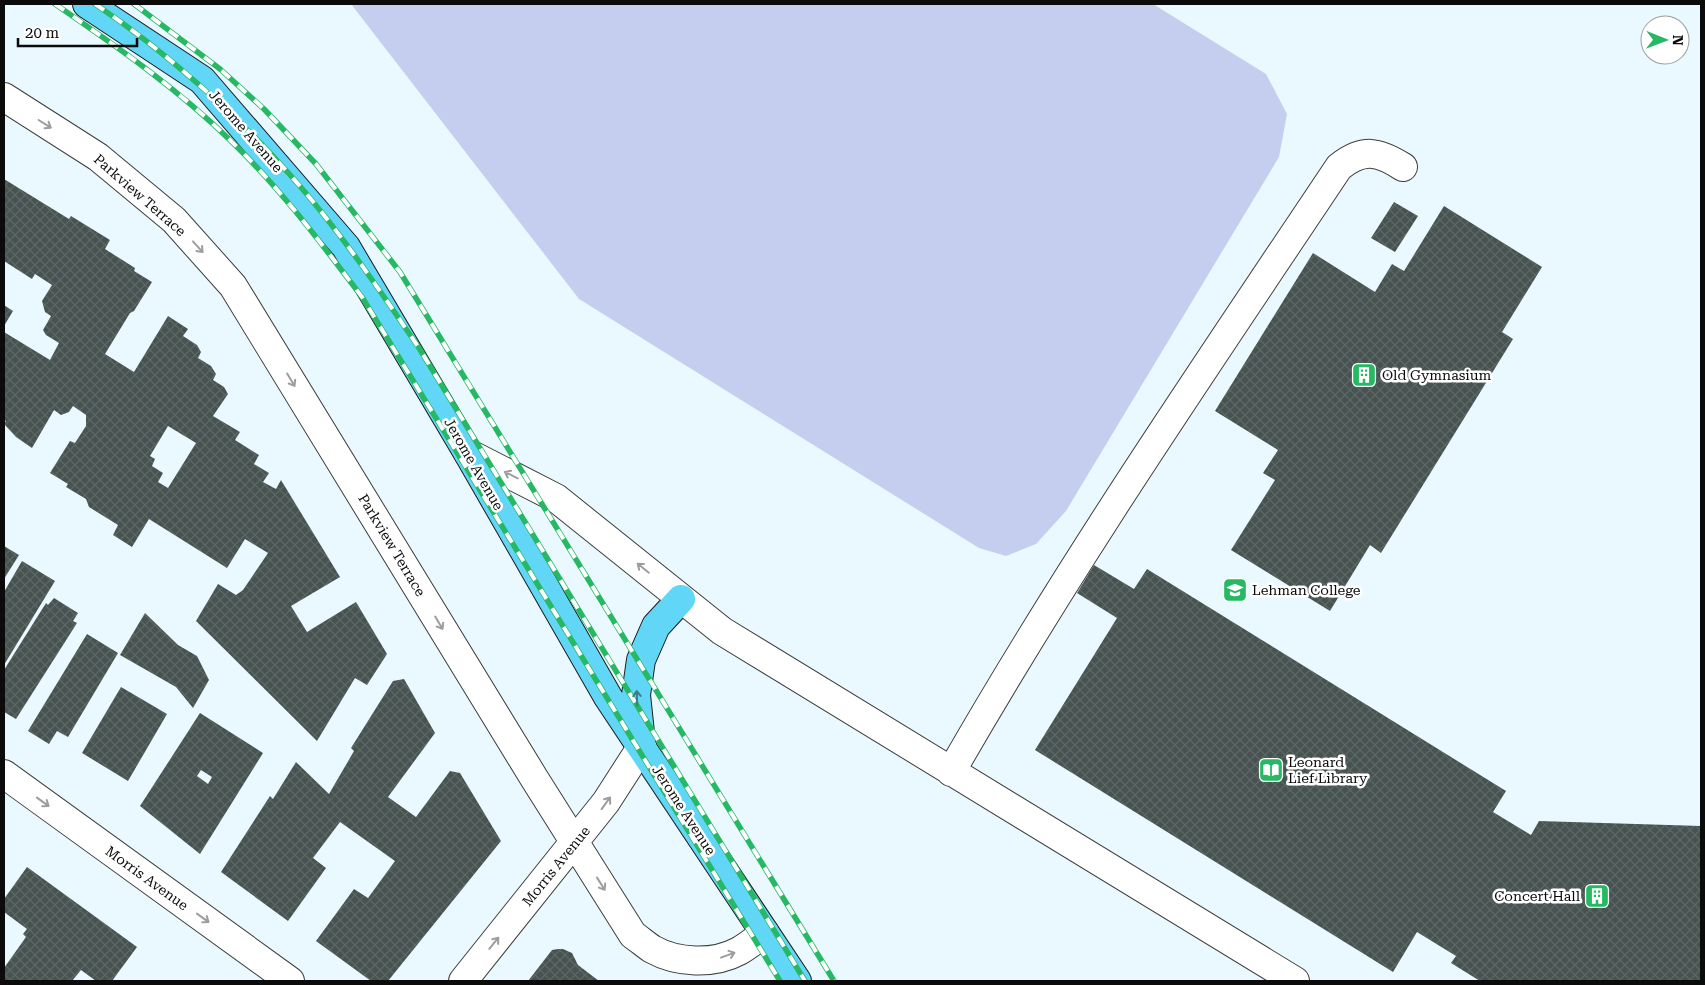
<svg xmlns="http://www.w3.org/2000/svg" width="1705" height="985" font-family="'Roboto Serif',serif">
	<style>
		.pitch { fill: #c6ceef }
		.building { fill: url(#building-cross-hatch); fill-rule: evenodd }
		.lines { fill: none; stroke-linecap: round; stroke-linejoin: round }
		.minor-casing { stroke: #3e3e3e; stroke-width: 30 }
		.major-casing { stroke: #1c1c1c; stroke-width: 30 }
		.minor { stroke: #fff; stroke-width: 28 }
		.major { stroke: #61d6f6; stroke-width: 28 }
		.rail-casing { stroke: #26b862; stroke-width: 5.5 }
		.rail { stroke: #fff; stroke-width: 4; stroke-dasharray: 11; stroke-linecap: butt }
		.oneway { stroke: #9d9d9d }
		.oneway2 { stroke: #3a7b8c }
		.labels { text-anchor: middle; stroke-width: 5; stroke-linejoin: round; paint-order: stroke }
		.street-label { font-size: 14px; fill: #0b0b0b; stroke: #fff }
		.poi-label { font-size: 14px; fill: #0b0b0b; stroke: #fff; text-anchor: start }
	</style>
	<defs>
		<pattern id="building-cross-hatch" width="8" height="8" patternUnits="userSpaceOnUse" patternTransform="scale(1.25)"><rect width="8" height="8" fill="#475351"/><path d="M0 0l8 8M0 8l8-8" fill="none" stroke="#5d6765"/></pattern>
	</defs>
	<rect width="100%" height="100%" fill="#e9f9ff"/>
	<path class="pitch" d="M 351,4 L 1153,4 L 1266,74 L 1287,114 L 1279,157 L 1066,511 L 1036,544 L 1006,556 L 979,548 L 579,299 Z"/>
	<path class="building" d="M 4,179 L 69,219 L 71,216 L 110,240 L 105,249 L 135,268 L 134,271 L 152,282 L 134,311 L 130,313 L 105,354 L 134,372 L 168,316 L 188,329 L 183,336 L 197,345 L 201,352 L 198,358 L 211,366 L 216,374 L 213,380 L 224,387 L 228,394 L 213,416 L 240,432 L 235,440 L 259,455 L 254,464 L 269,473 L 263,482 L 276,489 L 281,480 L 340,577 L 291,606 L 307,632 L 356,602 L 387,654 L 367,685 L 355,678 L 317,741 L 196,621 L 218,584 L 236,595 L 243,590 L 268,553 L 245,539 L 227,568 L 149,519 L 132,547 L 113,535 L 118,525 L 89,507 L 86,499 L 66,487 L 68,484 L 50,473 L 70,441 L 75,443 L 86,426 L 86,415 L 73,406 L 69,412 L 61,415 L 54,410 L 32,448 L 16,437 L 4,424 L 6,421 L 4,420 L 4,332 L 50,360 L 59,343 L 46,335 L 43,330 L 51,316 L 45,312 L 42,301 L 52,285 L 35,274 L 32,279 L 4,261 ZM 168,426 L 196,443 L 168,488 L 158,482 L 163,473 L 152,466 L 155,459 L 150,456 Z
		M 1394,202 L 1418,216 L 1395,252 L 1371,238 Z
		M 1444,206 L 1542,267 L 1502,332 L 1513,339 L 1381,553 L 1370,545 L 1330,611 L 1231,550 L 1275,480 L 1263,473 L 1278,450 L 1215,411 L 1313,253 L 1375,292 L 1392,264 L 1404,271 Z
		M 4,305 L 13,311 L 4,326 Z
		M 4,546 L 19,555 L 4,579 Z
		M 22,561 L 55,581 L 4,665 L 4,592 Z
		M 1094,565 L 1134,589 L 1147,569 L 1506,791 L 1493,812 L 1531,835 L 1539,821 L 1701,826 L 1701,981 L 1480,981 L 1451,963 L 1456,956 L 1417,932 L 1393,972 L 1035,750 L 1117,618 L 1077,593 Z
		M 54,598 L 78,613 L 73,621 L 77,623 L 16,719 L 4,712 L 4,670 L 46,603 L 48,605 Z
		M 145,613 L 178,645 L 197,656 L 209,680 L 193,708 L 176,687 L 120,655 Z
		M 87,634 L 118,653 L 68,737 L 57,731 L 49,744 L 28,731 Z
		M 404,679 L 435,733 L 388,797 L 416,817 L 450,771 L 460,773 L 501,841 L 388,981 L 371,981 L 316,941 L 354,889 L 368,898 L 395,861 L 340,822 L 313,858 L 326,868 L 288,921 L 221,872 L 270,796 L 273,799 L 296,762 L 329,794 L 354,751 L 351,748 L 393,681 Z
		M 121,687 L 167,714 L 128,781 L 82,753 Z
		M 200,713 L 263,753 L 200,854 L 140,806 ZM 201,770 L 212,777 L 208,784 L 197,776 Z
		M 27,867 L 137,947 L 112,981 L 96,981 L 81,970 L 72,981 L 4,981 L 4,968 L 26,937 L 23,934 L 27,929 L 4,912 L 4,899 Z
		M 558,949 L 563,949 L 572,953 L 578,965 L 599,981 L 528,981 L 552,950 Z"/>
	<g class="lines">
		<defs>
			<path id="minor" d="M 4,97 L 98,157 L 174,220 L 233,286 L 534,778 L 633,935 C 639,939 646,945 652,949 C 677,963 713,965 739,951 C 748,946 756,939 765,933
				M 468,453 L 556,498 L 722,631 L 1295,981
				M 951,772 C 1070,564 1206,366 1339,167 C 1363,148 1378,151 1403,167
				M 4,774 L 290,981
				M 463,981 L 606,802 L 642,746"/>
			<path id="major" d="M 87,4 L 202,80 L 346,247 L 468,453 L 608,697 L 797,981
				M 641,742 L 636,695 L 641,660 L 656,626 L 681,599"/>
		</defs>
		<use href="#minor" class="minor-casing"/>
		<use href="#major" class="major-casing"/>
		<use href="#minor" class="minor"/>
		<use href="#major" class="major"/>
		<defs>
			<path id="rail" d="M 55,4 C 116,46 178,89 231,141 C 280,188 321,243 362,297 L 780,981
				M 95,4 C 164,50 237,115 292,177 C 339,230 379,289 419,348 L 805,981
				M 134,4 L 220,69 L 264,109 L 316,164 L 400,272 L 834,981"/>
		</defs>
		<use href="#rail" class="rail-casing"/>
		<use href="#rail" class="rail"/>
	</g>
	<defs><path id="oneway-shaft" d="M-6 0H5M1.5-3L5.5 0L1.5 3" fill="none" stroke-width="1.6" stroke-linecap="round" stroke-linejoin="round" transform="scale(1.25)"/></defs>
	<g class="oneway">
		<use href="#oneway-shaft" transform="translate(45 124) rotate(32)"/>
		<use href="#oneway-shaft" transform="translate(198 247) rotate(48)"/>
		<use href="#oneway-shaft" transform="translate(291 380) rotate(59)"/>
		<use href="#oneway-shaft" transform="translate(511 475) rotate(-153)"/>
		<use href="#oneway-shaft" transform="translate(643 568) rotate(-141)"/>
		<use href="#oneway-shaft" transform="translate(439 623) rotate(59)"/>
		<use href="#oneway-shaft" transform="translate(43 802) rotate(36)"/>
		<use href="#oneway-shaft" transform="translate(606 803) rotate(-54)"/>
		<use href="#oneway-shaft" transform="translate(601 884) rotate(58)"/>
		<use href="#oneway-shaft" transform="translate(203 918) rotate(36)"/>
		<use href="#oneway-shaft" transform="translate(494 943) rotate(-51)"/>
		<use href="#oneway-shaft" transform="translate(728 955) rotate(-20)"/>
	</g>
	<use class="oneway2" href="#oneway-shaft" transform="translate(637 698) rotate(-92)"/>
	<defs>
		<symbol id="building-square" viewBox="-11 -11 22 22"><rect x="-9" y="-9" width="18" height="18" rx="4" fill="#26b862" stroke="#fff"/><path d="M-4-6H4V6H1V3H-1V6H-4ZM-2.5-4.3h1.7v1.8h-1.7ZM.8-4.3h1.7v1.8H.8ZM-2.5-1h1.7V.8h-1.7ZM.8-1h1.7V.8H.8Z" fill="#fff"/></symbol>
		<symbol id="university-square" viewBox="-11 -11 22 22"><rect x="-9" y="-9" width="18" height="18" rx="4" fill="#26b862" stroke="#fff"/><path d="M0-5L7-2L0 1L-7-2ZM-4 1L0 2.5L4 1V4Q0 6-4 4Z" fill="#fff"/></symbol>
		<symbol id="library-square" viewBox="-11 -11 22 22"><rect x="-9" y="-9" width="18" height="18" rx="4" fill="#26b862" stroke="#fff"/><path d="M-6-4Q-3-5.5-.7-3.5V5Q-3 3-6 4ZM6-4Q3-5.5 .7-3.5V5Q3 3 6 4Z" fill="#fff"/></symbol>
	</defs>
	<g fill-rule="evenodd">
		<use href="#building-square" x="1350" y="361" width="28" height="28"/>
		<use href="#university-square" x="1221" y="576" width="28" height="28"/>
		<use href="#library-square" x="1257" y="756" width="28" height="28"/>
		<use href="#building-square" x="1583" y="882" width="28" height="28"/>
	</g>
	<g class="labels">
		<g class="street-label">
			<text transform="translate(246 131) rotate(49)" y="5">Jerome Avenue</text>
			<text transform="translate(140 195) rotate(41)" y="5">Parkview Terrace</text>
			<text transform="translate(474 464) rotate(60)" y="5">Jerome Avenue</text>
			<text transform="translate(392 545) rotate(59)" y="5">Parkview Terrace</text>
			<text transform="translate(684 810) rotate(57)" y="5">Jerome Avenue</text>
			<text transform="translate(556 866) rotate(-51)" y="5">Morris Avenue</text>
			<text transform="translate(147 878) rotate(36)" y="5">Morris Avenue</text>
		</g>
		<g class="poi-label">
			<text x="1382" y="380">Old Gymnasium</text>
			<text x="1252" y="595">Lehman College</text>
			<text x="1288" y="767">Leonard<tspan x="1288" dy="16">Lief Library</tspan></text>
			<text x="1580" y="901" text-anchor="end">Concert Hall</text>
		</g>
	</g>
	<rect width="1705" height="985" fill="none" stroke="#0b0b0b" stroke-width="10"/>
	<g transform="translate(1665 40) rotate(91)"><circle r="24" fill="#ffffff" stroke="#9d9d9d"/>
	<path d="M0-4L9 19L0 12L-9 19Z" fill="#26b862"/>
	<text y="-8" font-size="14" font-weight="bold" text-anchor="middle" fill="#0b0b0b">N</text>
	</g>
	<path d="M18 38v8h119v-8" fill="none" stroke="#0b0b0b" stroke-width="2.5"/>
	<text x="25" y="38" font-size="15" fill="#0b0b0b" stroke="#ffffff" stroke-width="4" paint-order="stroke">20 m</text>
</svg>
